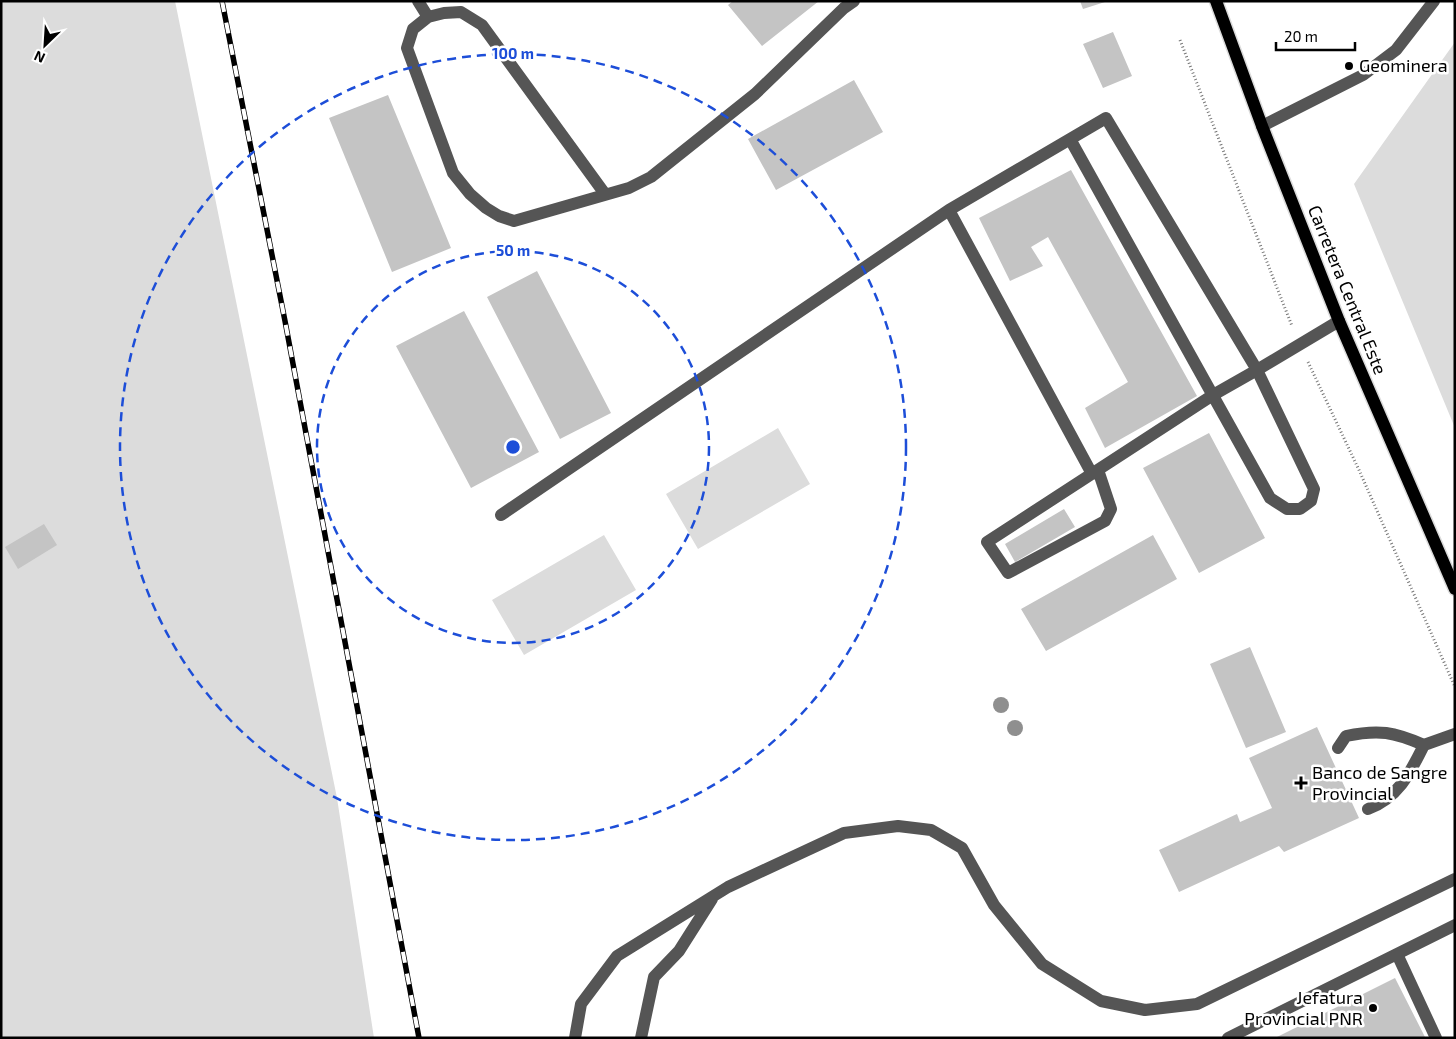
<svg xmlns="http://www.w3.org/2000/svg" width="1456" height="1039" font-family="'Exo 2',sans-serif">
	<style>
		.green { fill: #dcdcdc }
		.building { fill: #c4c4c4 }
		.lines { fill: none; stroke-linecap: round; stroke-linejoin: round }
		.major-casing { stroke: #dbdbdb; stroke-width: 15 }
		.path { stroke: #777; stroke-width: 3; stroke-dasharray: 1 2.5; stroke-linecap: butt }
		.minor { stroke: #555; stroke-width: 12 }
		.major { stroke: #000; stroke-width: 12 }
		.rail-casing { stroke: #000; stroke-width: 5.5 }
		.rail { stroke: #fff; stroke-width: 4; stroke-dasharray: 11; stroke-linecap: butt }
		.tree { fill: #8f8f8f }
		.ring { fill: none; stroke: #1d4ed8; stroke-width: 2.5; stroke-dasharray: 9 6 }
		.poi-dot { fill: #000; stroke: #fff; stroke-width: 2 }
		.labels { text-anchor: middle; stroke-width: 5; stroke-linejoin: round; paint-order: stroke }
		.poi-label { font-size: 18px; fill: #000; stroke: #fff; text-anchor: start }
		.street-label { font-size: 18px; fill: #000; stroke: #fff }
		.centre { fill: #1d4ed8; stroke: #fff; stroke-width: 2.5 }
		.ring-label { font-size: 15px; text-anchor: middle; font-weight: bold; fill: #1d4ed8; stroke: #fff; stroke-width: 5; stroke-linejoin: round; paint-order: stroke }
	</style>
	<rect width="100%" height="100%" fill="#fff"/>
	<path class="green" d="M 1,1 L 175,1 L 337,798 L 374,1038 L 1,1038 Z
		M 1455,42 L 1455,428 L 1354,184 Z
		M 778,428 L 810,484 L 698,549 L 666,494 Z
		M 604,535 L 636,590 L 524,655 L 492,600 Z"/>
	<path class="building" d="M 733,1 L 819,1 L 762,46 L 728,5 Z
		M 1080,1 L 1105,1 L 1105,2 L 1083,9 Z
		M 1113,32 L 1132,76 L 1103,88 L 1083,44 Z
		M 854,80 L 883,132 L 776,190 L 748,139 Z
		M 388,95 L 451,248 L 392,272 L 329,118 Z
		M 1071,170 L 1197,396 L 1105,448 L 1085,408 L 1128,382 L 1048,237 L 1031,247 L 1043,266 L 1010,281 L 979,218 Z
		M 537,271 L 611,413 L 560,439 L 487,297 Z
		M 464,311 L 539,452 L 471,488 L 396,346 Z
		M 1209,433 L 1265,538 L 1199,573 L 1143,468 Z
		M 1064,509 L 1075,527 L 1015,562 L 1005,544 Z
		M 44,524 L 57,545 L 18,569 L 5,547 Z
		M 1153,535 L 1177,579 L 1046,651 L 1021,609 Z
		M 1250,647 L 1286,732 L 1246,748 L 1210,664 Z
		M 1317,727 L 1359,818 L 1284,852 L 1279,846 L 1179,892 L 1159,850 L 1237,814 L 1240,822 L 1272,808 L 1249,758 Z
		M 1395,978 L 1425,1037 L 1275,1038 Z"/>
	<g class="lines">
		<defs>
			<path id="major" d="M 1216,1 L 1262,126 L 1339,321 L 1455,589"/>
		</defs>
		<use href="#major" class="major-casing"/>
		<path class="path" d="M 1180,40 L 1292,326
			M 1308,362 L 1359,470 L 1455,687"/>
		<path class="minor" d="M 418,1 L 428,17
			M 1262,126 L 1363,75 L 1396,50 L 1434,1
			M 1070,139 L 1270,498 L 1287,509 L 1300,509 L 1311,501 L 1314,489 L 1257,370 L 1213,395 L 987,542 L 1008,573 L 1105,521 L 1111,509 L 1098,470
			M 605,194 L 482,25 L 461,12 L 444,13 L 428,17 L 413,29 L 407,48 L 453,173 L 470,194 L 486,208 L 499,216 L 514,221 L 629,188 L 651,177 L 755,94 L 844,8 L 854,1
			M 949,210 L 1092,474
			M 501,515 L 949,210 L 1106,118 L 1257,370 L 1339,321
			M 1338,748 L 1346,736 C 1379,729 1394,732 1424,745
			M 1368,809 C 1399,797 1410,773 1424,745 L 1455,734
			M 1397,954 L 1436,1038
			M 575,1038 L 581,1004 L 617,956 L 728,887 L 844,833 L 898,826 L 931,830 L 962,848 L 994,905 L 1042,964 L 1101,1001 L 1145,1010 L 1197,1004 L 1455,879
			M 641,1038 L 654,977 L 679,951 L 712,899
			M 1228,1038 L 1455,925"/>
		<use href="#major" class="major"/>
		<defs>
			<path id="rail" d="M 222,1 L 285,321 L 419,1038"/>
		</defs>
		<use href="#rail" class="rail-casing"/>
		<use href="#rail" class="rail"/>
	</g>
	<g class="tree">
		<circle cx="1001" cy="705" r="8"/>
		<circle cx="1015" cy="728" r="8"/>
	</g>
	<g class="ring">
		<circle cx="513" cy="447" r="196"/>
		<circle cx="513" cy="447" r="393"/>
	</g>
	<g class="poi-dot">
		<circle cx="1349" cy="66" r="5"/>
		<path d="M1298.5 775.5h5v5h5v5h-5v5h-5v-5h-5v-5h5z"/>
		<circle cx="1373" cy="1008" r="5"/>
	</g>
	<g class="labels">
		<g class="poi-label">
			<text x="1359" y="72">Geominera</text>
			<text x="1312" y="779">Banco de Sangre<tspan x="1312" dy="21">Provincial</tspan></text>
			<text x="1363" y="1004" text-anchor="end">Jefatura<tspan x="1363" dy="21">Provincial PNR</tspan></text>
		</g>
		<g class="street-label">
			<text transform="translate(1347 290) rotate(68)" y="6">Carretera Central Este</text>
		</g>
	</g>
	<circle cx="513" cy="447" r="8" class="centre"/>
	<g class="ring-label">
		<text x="513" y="59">100 m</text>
		<text x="513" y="256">50 m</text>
	</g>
	<rect width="1456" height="1039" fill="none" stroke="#000000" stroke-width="5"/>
	<g transform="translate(45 45) rotate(205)" stroke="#ffffff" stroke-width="4" paint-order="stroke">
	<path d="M0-4L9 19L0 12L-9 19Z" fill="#000000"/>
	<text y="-8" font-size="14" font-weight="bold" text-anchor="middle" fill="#000000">N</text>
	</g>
	<path d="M1276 42v8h79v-8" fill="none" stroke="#000000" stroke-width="2.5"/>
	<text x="1284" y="42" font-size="15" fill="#000000" stroke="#ffffff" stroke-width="4" paint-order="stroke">20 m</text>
</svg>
